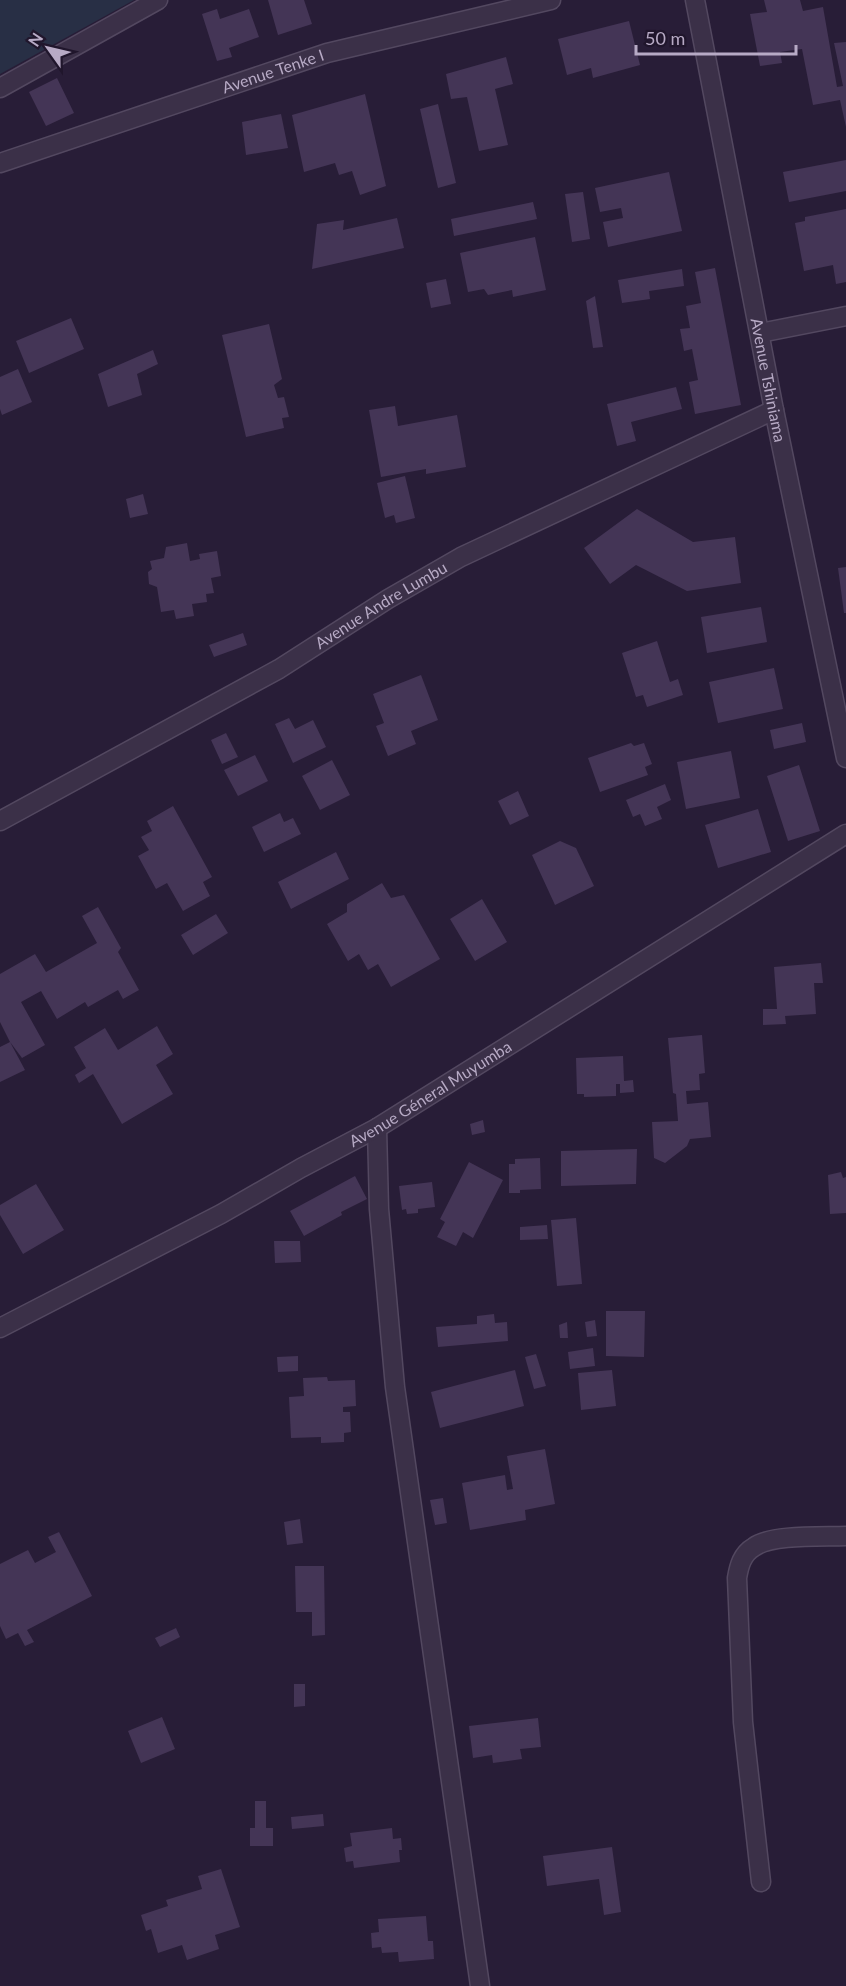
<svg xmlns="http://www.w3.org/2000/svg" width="846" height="1986" font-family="Lato,sans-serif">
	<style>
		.green { fill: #282f45 }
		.building { fill: #443556 }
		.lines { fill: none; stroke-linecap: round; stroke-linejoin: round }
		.minor-casing { stroke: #534860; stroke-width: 21 }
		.minor { stroke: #3b3048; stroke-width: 18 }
		.labels { text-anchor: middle; stroke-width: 4.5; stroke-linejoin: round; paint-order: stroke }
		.street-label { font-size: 16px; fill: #b7aac5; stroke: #20162c }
	</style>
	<rect width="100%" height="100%" fill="#281d37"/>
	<path class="green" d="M 0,0 L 134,0 L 0,74 Z"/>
	<path class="building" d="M 268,0 L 304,0 L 312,24 L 278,35 Z
		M 764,0 L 800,0 L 803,11 L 823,7 L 837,87 L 843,86 L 834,43 L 846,42 L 846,127 L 840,100 L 813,105 L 802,49 L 780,52 L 782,63 L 760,66 L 750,14 L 767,12 Z
		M 217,9 L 220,19 L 249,9 L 259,37 L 229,48 L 232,57 L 217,61 L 202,14 Z
		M 629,21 L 640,65 L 593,78 L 591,68 L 567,75 L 558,39 Z
		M 506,57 L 513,84 L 495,89 L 508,145 L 479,151 L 467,97 L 451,99 L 446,74 Z
		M 57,78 L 74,113 L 46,126 L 29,92 Z
		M 365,94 L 386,186 L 360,195 L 352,171 L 339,175 L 335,163 L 304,172 L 292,115 Z
		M 438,104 L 456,183 L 438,188 L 420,109 Z
		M 281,114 L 288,148 L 246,155 L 242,122 Z
		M 846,160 L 846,191 L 789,202 L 783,172 Z
		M 669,172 L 682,231 L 608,247 L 603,222 L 623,218 L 621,208 L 600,212 L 595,188 Z
		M 583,192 L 590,239 L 572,242 L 565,194 Z
		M 533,202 L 537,219 L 454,236 L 451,219 Z
		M 846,209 L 846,282 L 836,284 L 833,265 L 804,271 L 795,223 L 805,221 L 805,217 Z
		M 397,218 L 404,248 L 312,269 L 317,224 L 344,220 L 343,230 Z
		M 535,237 L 546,290 L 513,297 L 512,290 L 488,295 L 484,289 L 468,292 L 460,253 Z
		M 715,268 L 741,405 L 695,414 L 689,382 L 698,380 L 692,349 L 684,351 L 680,329 L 690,328 L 686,306 L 701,303 L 695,272 Z
		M 682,269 L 684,286 L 649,291 L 650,299 L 622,303 L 618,280 Z
		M 446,279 L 451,304 L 431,308 L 426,283 Z
		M 595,296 L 603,347 L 593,348 L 586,301 Z
		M 71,318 L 84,349 L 29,373 L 16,341 Z
		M 269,324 L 282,379 L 274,385 L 278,398 L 284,397 L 289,417 L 282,418 L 284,428 L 246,437 L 222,335 Z
		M 153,350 L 158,364 L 137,374 L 142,395 L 108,407 L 98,374 Z
		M 18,369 L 32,402 L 2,415 L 0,409 L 0,377 Z
		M 676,387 L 682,409 L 631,422 L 636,441 L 617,446 L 607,404 Z
		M 395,406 L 398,426 L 457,415 L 466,467 L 426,474 L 426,469 L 381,477 L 369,410 Z
		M 405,476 L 415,518 L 396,523 L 394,515 L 385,518 L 377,483 Z
		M 143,494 L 148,514 L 130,518 L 126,499 Z
		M 637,509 L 693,542 L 735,537 L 741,583 L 687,591 L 636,565 L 610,584 L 584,548 Z
		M 187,543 L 190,561 L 200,559 L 199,554 L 217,551 L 221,576 L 211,578 L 214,593 L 206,594 L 207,602 L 192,604 L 194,616 L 176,619 L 174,610 L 161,612 L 157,587 L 149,584 L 148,572 L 152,569 L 150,561 L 164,558 L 166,547 Z
		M 846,567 L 846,613 L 844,613 L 838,568 Z
		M 761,607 L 767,642 L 707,653 L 701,617 Z
		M 243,633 L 247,645 L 214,657 L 209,645 Z
		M 657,641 L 670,682 L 678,679 L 683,695 L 647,707 L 643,695 L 636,697 L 622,653 Z
		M 774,668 L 783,709 L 718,723 L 709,682 Z
		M 421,675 L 438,720 L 411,731 L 416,744 L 388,756 L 376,726 L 384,723 L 373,694 Z
		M 289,718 L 295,729 L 313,720 L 326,747 L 293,763 L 275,724 Z
		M 802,723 L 806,742 L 774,749 L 770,730 Z
		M 226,733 L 238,757 L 222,764 L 211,740 Z
		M 631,743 L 634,746 L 644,743 L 652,764 L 645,767 L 648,775 L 600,792 L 588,758 Z
		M 731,751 L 740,798 L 686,809 L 677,762 Z
		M 255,755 L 268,781 L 238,796 L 224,770 Z
		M 332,760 L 350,795 L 320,810 L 302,776 Z
		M 799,765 L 820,831 L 788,841 L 767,776 Z
		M 665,784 L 671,800 L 657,807 L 662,819 L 645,826 L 640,814 L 633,817 L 626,800 Z
		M 518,791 L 529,816 L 510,825 L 498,801 Z
		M 173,806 L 212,877 L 203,882 L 210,896 L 183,911 L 167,883 L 156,889 L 138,856 L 149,850 L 141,837 L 152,831 L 147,821 Z
		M 758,809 L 771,852 L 718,868 L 705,825 Z
		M 280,813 L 284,822 L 293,818 L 301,834 L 264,852 L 252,827 Z
		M 560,841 L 576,848 L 594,886 L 555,905 L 532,855 Z
		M 336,852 L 349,879 L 291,909 L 278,882 Z
		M 382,883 L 391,898 L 404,895 L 440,959 L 391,987 L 378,964 L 368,970 L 359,954 L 348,961 L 327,924 L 347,912 L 347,904 Z
		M 482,899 L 507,942 L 475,961 L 450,919 Z
		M 98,907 L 121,948 L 118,952 L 139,990 L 123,999 L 118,990 L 88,1007 L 85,1002 L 57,1019 L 41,991 L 21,1002 L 45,1045 L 22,1058 L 10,1042 L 0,1022 L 0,974 L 35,954 L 46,972 L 97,943 L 82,916 Z
		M 216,914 L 228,933 L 193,955 L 181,935 Z
		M 821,963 L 823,983 L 814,983 L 816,1014 L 785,1016 L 786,1024 L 763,1025 L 763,1009 L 777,1009 L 774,967 Z
		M 157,1026 L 173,1054 L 156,1065 L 173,1094 L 122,1124 L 93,1074 L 79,1083 L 75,1075 L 86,1068 L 74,1047 L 105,1028 L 118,1050 Z
		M 702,1035 L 705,1073 L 699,1074 L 700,1090 L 686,1091 L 687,1104 L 708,1102 L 711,1137 L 690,1139 L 687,1146 L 665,1163 L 654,1158 L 652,1122 L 678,1121 L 676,1094 L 673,1093 L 668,1038 Z
		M 10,1042 L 25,1070 L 0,1082 L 0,1047 Z
		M 623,1056 L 624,1081 L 633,1080 L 634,1092 L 620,1093 L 620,1084 L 616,1084 L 616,1096 L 584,1097 L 584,1094 L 577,1094 L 576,1058 Z
		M 483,1120 L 485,1132 L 472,1135 L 470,1124 Z
		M 637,1149 L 636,1184 L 561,1186 L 561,1151 Z
		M 540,1158 L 541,1189 L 520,1190 L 520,1193 L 509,1193 L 509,1164 L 515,1164 L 515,1159 Z
		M 469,1162 L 503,1180 L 473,1238 L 463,1232 L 456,1246 L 437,1237 L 445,1222 L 440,1219 Z
		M 841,1172 L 843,1178 L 846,1177 L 846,1213 L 830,1214 L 828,1175 Z
		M 355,1176 L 367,1199 L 341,1212 L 342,1215 L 304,1236 L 290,1211 Z
		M 432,1182 L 435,1207 L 418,1209 L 418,1213 L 407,1214 L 406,1209 L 402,1210 L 399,1186 Z
		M 36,1184 L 64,1230 L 23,1254 L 0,1215 L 0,1205 Z
		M 576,1218 L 582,1284 L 557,1286 L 551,1220 Z
		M 547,1225 L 548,1239 L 520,1240 L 520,1227 Z
		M 274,1241 L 300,1241 L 301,1262 L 275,1263 Z
		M 606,1311 L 645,1311 L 644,1357 L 606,1356 Z
		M 494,1314 L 495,1323 L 507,1322 L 508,1341 L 438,1347 L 436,1327 L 477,1324 L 477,1316 Z
		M 595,1320 L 597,1336 L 587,1337 L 585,1322 Z
		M 567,1322 L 568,1338 L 560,1338 L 559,1325 Z
		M 593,1348 L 595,1366 L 570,1369 L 568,1352 Z
		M 536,1354 L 546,1386 L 534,1389 L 525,1357 Z
		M 298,1356 L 298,1371 L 278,1372 L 277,1357 Z
		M 515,1370 L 524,1406 L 440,1428 L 431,1392 Z
		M 612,1370 L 616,1406 L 581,1410 L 578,1373 Z
		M 327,1377 L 328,1381 L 355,1380 L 356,1406 L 343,1407 L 343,1412 L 350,1412 L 351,1432 L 344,1433 L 344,1442 L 321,1443 L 321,1437 L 291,1438 L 289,1397 L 304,1396 L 303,1378 Z
		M 545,1449 L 555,1504 L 525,1510 L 526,1520 L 470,1530 L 462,1483 L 505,1475 L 507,1490 L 513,1489 L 507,1456 Z
		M 443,1498 L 447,1523 L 435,1525 L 430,1500 Z
		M 300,1519 L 303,1543 L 287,1545 L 284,1522 Z
		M 59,1532 L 92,1596 L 27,1630 L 34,1642 L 25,1646 L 18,1633 L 6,1639 L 0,1626 L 0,1564 L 28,1550 L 35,1563 L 56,1552 L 48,1537 Z
		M 295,1566 L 324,1566 L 325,1635 L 312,1636 L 312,1612 L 296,1612 Z
		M 176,1628 L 180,1637 L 160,1647 L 155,1638 Z
		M 294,1684 L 305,1684 L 305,1706 L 294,1707 Z
		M 162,1717 L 175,1749 L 141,1763 L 128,1731 Z
		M 538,1718 L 541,1747 L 520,1749 L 522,1759 L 493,1763 L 492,1755 L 473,1758 L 469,1726 Z
		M 255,1801 L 266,1801 L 266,1828 L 273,1828 L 273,1846 L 250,1846 L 250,1828 L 255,1828 Z
		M 323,1814 L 324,1826 L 292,1829 L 291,1817 Z
		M 392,1828 L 393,1839 L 401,1838 L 402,1850 L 399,1850 L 400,1862 L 354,1868 L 353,1861 L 346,1862 L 344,1848 L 352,1846 L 350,1833 Z
		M 612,1847 L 621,1912 L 604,1915 L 599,1879 L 547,1886 L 543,1856 Z
		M 221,1869 L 240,1927 L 215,1935 L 219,1949 L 187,1960 L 182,1945 L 158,1953 L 151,1929 L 146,1931 L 141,1915 L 168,1906 L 166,1900 L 202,1889 L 198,1876 Z
		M 426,1916 L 428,1941 L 433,1941 L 434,1959 L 399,1962 L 398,1952 L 382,1953 L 381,1947 L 372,1948 L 371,1933 L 379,1932 L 378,1919 Z"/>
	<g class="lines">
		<defs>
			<g id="minor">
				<path id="s1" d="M 695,0 L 774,410 L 846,758"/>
				<path d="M 0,88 L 158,0"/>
				<path id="s2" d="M 0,163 L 327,53 L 551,0"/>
				<path d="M 760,333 L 846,316"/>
				<path id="s3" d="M 0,821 L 279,669 L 388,599 L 461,557 L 774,410"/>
				<path d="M 377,1128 L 379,1209 L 395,1387 L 480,1986"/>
				<path id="s4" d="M 0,1328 L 221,1214 L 301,1168 L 377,1128 L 846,834"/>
				<path d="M 761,1882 L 743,1722 L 737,1578 C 739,1566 742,1554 754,1547 C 772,1534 823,1537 846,1536"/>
			</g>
		</defs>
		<use href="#minor" class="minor-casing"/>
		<use href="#minor" class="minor"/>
	</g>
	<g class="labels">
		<g class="street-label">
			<text dy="6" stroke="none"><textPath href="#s2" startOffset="288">Avenue Tenke I</textPath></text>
			<text dy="6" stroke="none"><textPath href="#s1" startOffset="387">Avenue Tshiniama</textPath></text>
			<text dy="6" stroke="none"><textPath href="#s3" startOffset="438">Avenue Andre Lumbu</textPath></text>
			<text dy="6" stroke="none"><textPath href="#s4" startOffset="490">Avenue Géneral Muyumba</textPath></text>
		</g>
	</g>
	<g transform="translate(48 48) rotate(304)" stroke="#20162c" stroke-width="4.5" paint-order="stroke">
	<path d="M0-4.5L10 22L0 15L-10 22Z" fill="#b7aac5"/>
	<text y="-9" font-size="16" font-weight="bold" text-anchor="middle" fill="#b7aac5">N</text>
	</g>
	<path d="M636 45v9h160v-9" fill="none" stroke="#b7aac5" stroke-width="3"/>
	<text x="645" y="45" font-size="18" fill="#b7aac5" stroke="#20162c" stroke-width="4.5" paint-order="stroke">50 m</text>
</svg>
